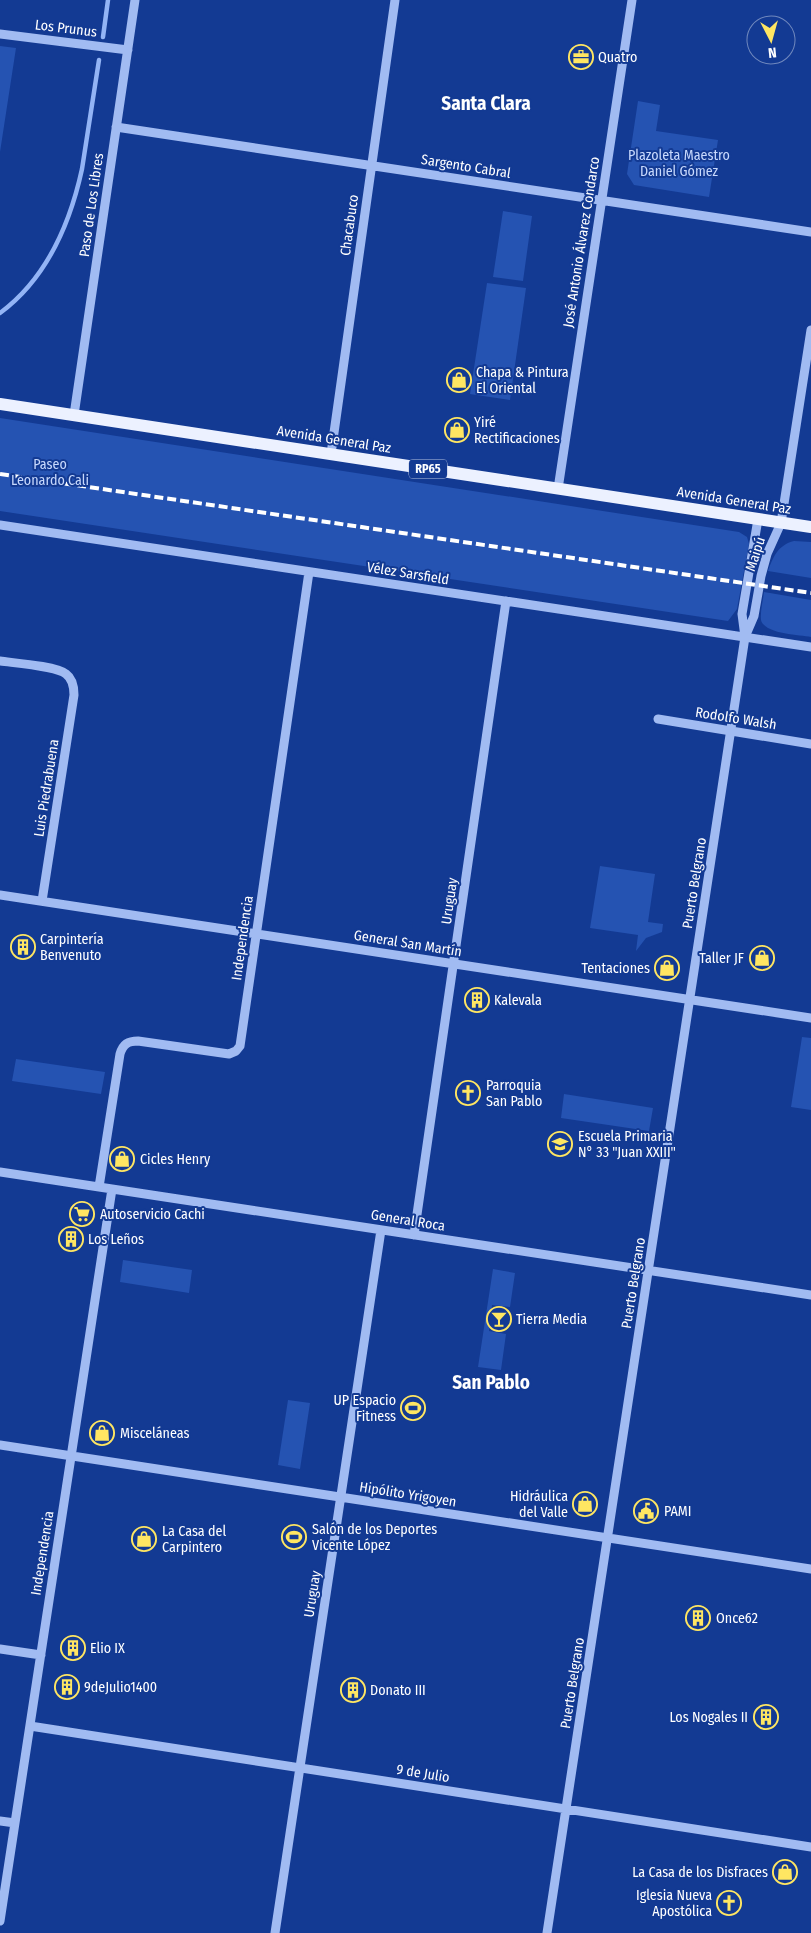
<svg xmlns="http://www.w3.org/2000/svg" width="811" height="1933" font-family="'Fira Sans Condensed',sans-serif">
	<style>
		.green { fill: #2553b2 }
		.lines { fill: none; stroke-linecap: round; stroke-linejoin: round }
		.stream { stroke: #93b4f5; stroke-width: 4.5 }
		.minor { stroke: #a1bbf2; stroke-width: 9 }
		.major { stroke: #ecf1ff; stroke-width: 12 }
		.rail { stroke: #fff; stroke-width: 4; stroke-dasharray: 9 4; stroke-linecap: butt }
		.labels { text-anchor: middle; stroke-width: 4; stroke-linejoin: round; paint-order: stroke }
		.shield { fill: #133a93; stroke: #b8c4df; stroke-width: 1 }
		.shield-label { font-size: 12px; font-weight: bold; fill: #fff }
		.street-label { font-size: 14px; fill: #fff; stroke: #133a93 }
		.poi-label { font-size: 14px; fill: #fff; stroke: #133a93; text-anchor: start }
		.park-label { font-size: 14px; fill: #c8d9fd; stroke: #133a93 }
		.district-label { font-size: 19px; font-weight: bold; fill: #fff; stroke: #133a93 }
	</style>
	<rect width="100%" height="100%" fill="#133a93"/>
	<path class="green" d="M 0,46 L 16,48 L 0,152 Z
		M 638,101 L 660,105 L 656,131 L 718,140 L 709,197 L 634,185 L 627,174 Z
		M 503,211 L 532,216 L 523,281 L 493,277 Z
		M 487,283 L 526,288 L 510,400 L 470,394 Z
		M 0,418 L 739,532 L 747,537 L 749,544 L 737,609 L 728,621 L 0,511 Z
		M 794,541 L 811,542 L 811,578 L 768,571 C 773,557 778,545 794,541 Z
		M 764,592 L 811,600 L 811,637 C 799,635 764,634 761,620 C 760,612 763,601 764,592 Z
		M 600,866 L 655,874 L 648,922 L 663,924 L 662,932 L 646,938 L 636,951 L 638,935 L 590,928 Z
		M 802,1037 L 811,1038 L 811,1110 L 791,1107 Z
		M 16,1059 L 105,1072 L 101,1094 L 12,1081 Z
		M 564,1094 L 653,1108 L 649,1131 L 561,1118 Z
		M 123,1260 L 192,1270 L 189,1293 L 120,1282 Z
		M 493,1269 L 515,1273 L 510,1307 L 492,1305 L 489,1331 L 506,1334 L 501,1370 L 478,1367 Z
		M 288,1400 L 310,1403 L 300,1469 L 278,1465 Z"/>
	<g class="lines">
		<path class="stream" d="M 103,37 L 108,0
			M 0,313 C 46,279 70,224 82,169 L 99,60"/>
		<path class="minor" d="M 0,34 L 128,50
			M 116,127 L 811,232
			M 74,415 L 135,0
			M 331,454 L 395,0
			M 558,489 L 632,0
			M 0,525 L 811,647
			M 745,637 L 742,614 L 758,519
			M 0,661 C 14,663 56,666 66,674 C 73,679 74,687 74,695 L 42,901
			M 658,719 L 811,744
			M 0,895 L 811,1018
			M 0,1172 L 811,1295
			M 99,1187 L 120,1054 C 123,1044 128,1041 138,1041 L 229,1054 L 236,1051 L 240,1046 L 309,572
			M 414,1235 L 506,601
			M 0,1445 L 811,1569
			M 0,1649 L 41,1655
			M 30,1726 L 811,1847
			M 0,1821 L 15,1823
			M 0,1921 L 112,1189
			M 275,1933 L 381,1230
			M 547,1933 L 745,637 L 754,616 L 761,576 L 767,554 L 781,523 L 811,330"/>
		<path class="major" d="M 0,404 L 811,527"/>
		<path class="rail" d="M 0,474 L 811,593"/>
	</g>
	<defs>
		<symbol id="office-ring" viewBox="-11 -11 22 22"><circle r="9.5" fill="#133a93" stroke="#ffe662" stroke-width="1.5"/><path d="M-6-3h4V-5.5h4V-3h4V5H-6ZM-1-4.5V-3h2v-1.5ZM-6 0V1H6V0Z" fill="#ffe662"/></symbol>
		<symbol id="shop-ring" viewBox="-11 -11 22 22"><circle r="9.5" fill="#133a93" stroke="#ffe662" stroke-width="1.5"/><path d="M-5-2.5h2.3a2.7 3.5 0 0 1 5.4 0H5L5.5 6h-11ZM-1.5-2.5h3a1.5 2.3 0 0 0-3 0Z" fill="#ffe662"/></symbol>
		<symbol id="building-ring" viewBox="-11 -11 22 22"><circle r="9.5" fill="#133a93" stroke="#ffe662" stroke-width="1.5"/><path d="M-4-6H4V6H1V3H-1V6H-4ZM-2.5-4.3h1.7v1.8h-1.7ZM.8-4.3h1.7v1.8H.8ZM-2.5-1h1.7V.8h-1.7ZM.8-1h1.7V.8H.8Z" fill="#ffe662"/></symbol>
		<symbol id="church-ring" viewBox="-11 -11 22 22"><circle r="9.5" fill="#133a93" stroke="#ffe662" stroke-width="1.5"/><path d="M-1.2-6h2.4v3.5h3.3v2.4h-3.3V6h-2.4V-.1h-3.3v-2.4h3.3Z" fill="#ffe662"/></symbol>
		<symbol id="school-ring" viewBox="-11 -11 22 22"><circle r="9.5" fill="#133a93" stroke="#ffe662" stroke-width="1.5"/><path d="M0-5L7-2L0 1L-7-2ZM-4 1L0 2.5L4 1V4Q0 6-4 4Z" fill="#ffe662"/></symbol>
		<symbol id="supermarket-ring" viewBox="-11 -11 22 22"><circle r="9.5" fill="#133a93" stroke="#ffe662" stroke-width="1.5"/><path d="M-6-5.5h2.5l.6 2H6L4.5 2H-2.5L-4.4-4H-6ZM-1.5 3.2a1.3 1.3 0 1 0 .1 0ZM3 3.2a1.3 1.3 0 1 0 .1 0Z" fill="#ffe662"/></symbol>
		<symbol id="bar-ring" viewBox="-11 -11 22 22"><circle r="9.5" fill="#133a93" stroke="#ffe662" stroke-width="1.5"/><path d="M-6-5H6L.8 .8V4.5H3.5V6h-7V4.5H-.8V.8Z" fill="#ffe662"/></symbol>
		<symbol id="stadium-ring" viewBox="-11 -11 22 22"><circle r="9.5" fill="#133a93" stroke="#ffe662" stroke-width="1.5"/><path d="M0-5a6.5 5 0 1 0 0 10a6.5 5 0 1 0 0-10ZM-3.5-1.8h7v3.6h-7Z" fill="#ffe662"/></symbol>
		<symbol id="civic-ring" viewBox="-11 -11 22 22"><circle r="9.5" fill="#133a93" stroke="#ffe662" stroke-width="1.5"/><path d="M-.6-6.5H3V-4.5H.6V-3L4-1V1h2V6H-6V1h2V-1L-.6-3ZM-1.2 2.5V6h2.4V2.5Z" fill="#ffe662"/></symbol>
	</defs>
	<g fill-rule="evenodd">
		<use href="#office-ring" x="567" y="43" width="28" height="28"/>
		<use href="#shop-ring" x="445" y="366" width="28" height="28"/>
		<use href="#shop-ring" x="443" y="416" width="28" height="28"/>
		<use href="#building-ring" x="9" y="933" width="28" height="28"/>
		<use href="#shop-ring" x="748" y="944" width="28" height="28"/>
		<use href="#shop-ring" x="653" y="954" width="28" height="28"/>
		<use href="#building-ring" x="463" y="986" width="28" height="28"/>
		<use href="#church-ring" x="454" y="1079" width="28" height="28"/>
		<use href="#school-ring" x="546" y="1130" width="28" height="28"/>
		<use href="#shop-ring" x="108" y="1145" width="28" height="28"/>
		<use href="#supermarket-ring" x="68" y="1200" width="28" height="28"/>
		<use href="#building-ring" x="57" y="1225" width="28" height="28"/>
		<use href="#bar-ring" x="485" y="1305" width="28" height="28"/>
		<use href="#stadium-ring" x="399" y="1394" width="28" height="28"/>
		<use href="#shop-ring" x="88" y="1419" width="28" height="28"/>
		<use href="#shop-ring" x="571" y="1490" width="28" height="28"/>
		<use href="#civic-ring" x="632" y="1497" width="28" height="28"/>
		<use href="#stadium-ring" x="280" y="1523" width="28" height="28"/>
		<use href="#shop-ring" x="130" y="1525" width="28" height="28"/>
		<use href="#building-ring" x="684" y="1604" width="28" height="28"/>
		<use href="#building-ring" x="59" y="1634" width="28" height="28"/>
		<use href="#building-ring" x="53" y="1673" width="28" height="28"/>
		<use href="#building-ring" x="339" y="1676" width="28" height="28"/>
		<use href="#building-ring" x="752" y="1703" width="28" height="28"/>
		<use href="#shop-ring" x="771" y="1858" width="28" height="28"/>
		<use href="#church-ring" x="715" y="1889" width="28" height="28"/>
	</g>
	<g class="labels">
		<rect class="shield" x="409" y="459.5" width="38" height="19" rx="4"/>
		<g class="shield-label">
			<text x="428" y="473">RP65</text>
		</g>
		<g class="street-label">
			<text transform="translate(66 28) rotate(7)" y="5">Los Prunus</text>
			<text transform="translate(466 166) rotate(9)" y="5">Sargento Cabral</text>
			<text transform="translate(91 205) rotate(-82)" y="5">Paso de Los Libres</text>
			<text transform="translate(349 225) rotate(-82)" y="5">Chacabuco</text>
			<text transform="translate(581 242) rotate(-81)" y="5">José Antonio Álvarez Condarco</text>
			<text transform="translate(334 439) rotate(9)" y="5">Avenida General Paz</text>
			<text transform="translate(734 500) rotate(9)" y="5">Avenida General Paz</text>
			<text transform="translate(755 554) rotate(-72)" y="5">Maipú</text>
			<text transform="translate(408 573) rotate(9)" y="5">Vélez Sarsfield</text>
			<text transform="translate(736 718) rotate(9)" y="5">Rodolfo Walsh</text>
			<text transform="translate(46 788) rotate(-81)" y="5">Luis Piedrabuena</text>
			<text transform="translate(694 883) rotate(-81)" y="5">Puerto Belgrano</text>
			<text transform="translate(449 901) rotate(-82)" y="5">Uruguay</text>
			<text transform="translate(242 938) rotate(-82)" y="5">Independencia</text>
			<text transform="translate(408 943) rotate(9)" y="5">General San Martín</text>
			<text transform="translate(408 1220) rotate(9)" y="5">General Roca</text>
			<text transform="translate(633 1283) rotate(-81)" y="5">Puerto Belgrano</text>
			<text transform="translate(408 1494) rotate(9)" y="5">Hipólito Yrigoyen</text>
			<text transform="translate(42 1553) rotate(-81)" y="5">Independencia</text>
			<text transform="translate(312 1594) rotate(-81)" y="5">Uruguay</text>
			<text transform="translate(572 1683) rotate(-81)" y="5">Puerto Belgrano</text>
			<text transform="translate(423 1773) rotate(9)" y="5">9 de Julio</text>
		</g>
		<g class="poi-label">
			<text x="598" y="62">Quatro</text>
			<text x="476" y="377">Chapa &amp; Pintura<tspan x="476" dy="16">El Oriental</tspan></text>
			<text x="474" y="427">Yiré<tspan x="474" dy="16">Rectificaciones</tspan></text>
			<text x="40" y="944">Carpintería<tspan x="40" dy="16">Benvenuto</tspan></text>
			<text x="744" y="963" text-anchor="end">Taller JF</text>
			<text x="650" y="973" text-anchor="end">Tentaciones</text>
			<text x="494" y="1005">Kalevala</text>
			<text x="486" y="1090">Parroquia<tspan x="486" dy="16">San Pablo</tspan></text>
			<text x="578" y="1141">Escuela Primaria<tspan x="578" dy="16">N° 33 "Juan XXIII"</tspan></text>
			<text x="140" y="1164">Cicles Henry</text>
			<text x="100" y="1219">Autoservicio Cachi</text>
			<text x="88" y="1244">Los Leños</text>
			<text x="516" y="1324">Tierra Media</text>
			<text x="396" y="1405" text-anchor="end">UP Espacio<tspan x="396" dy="16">Fitness</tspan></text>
			<text x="120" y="1438">Misceláneas</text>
			<text x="568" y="1501" text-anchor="end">Hidráulica<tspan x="568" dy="16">del Valle</tspan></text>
			<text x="664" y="1516">PAMI</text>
			<text x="312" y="1534">Salón de los Deportes<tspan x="312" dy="16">Vicente López</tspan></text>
			<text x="162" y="1536">La Casa del<tspan x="162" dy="16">Carpintero</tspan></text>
			<text x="716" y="1623">Once62</text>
			<text x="90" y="1653">Elio IX</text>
			<text x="84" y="1692">9deJulio1400</text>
			<text x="370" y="1695">Donato III</text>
			<text x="748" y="1722" text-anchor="end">Los Nogales II</text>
			<text x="768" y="1877" text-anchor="end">La Casa de los Disfraces</text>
			<text x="712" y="1900" text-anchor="end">Iglesia Nueva<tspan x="712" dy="16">Apostólica</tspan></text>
		</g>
		<g class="park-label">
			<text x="679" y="160">Plazoleta Maestro<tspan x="679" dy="16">Daniel Gómez</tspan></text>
			<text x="50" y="469">Paseo<tspan x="50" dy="16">Leonardo Cali</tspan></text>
		</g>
		<g class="district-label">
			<text x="486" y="110">Santa Clara</text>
			<text x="491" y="1389">San Pablo</text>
		</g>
	</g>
	<g transform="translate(771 40) rotate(174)"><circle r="24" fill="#133a93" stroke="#7189be"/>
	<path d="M0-4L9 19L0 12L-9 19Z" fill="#ffe662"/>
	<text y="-8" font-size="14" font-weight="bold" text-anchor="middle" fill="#ffffff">N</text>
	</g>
</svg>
